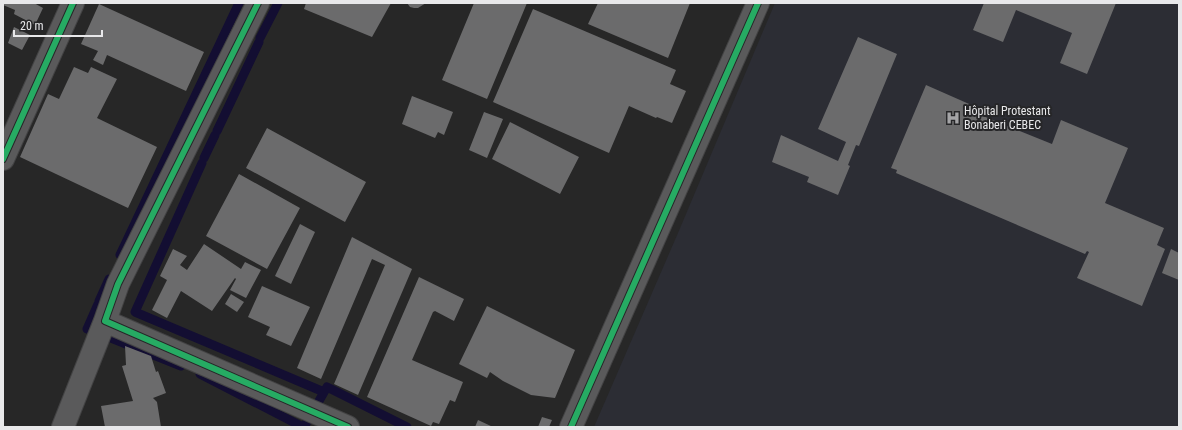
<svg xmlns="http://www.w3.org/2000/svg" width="1182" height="430" font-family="'Roboto Condensed',sans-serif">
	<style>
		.built { fill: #2c2d34 }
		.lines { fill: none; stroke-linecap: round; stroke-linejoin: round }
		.stream { stroke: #130e32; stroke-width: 9 }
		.building { fill: #6b6b6c }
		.minor-casing { stroke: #434344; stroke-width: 24 }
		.minor { stroke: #5a5a5b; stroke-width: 22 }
		.cycleway-casing { stroke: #262628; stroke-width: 8 }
		.cycleway { stroke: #26ab63; stroke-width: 6 }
		.labels { text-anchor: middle; stroke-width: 4; stroke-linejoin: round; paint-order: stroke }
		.poi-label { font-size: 12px; fill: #e8e8ea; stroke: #262628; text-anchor: start }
	</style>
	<rect width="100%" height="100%" fill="#272727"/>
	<path class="built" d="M 775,3 L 1179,3 L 1179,427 L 594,427 L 678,233 Z"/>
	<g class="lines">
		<path class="stream" d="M 260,38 L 278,3
			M 217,131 L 259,42
			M 204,158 L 215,135
			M 202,163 L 135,312 L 324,392
			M 120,255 L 239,3
			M 99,301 L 109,279
			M 97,332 L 87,329 L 98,304
			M 101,334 L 181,366
			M 200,374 L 303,427
			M 304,427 L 327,387 L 407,427"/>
	</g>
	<path class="building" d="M 3,3 L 34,3 L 43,8 L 35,25 L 14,14 L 15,10 L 3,5 Z
		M 306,3 L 391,3 L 372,37 L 304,9 Z
		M 407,3 L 426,3 L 418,8 L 414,8 L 410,7 Z
		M 474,3 L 527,3 L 487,99 L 442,80 Z
		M 598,3 L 690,3 L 668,58 L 588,24 Z
		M 984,3 L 1116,3 L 1087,74 L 1060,63 L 1072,33 L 1016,10 L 1003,42 L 973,30 Z
		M 99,4 L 204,52 L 186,91 L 107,55 L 103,65 L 93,60 L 98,51 L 81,44 Z
		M 533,9 L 676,70 L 670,84 L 686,91 L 672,123 L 657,117 L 656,118 L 629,106 L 609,153 L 493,102 Z
		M 14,27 L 30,35 L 22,50 L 8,43 Z
		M 858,37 L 897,54 L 859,146 L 856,145 L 848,165 L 850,166 L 838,195 L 807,182 L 809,177 L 772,162 L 781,135 L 838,161 L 846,142 L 818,129 Z
		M 74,67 L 88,73 L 91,67 L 117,79 L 97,118 L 157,147 L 128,208 L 20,157 L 48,94 L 59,99 Z
		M 926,85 L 985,111 L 983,116 L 1052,144 L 1061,120 L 1128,148 L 1105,203 L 1164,228 L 1157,245 L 1165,249 L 1142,306 L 1077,278 L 1089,252 L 1087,251 L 1085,254 L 896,173 L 897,170 L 891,168 Z
		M 412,96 L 453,112 L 444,135 L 438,132 L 435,138 L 402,124 Z
		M 484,112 L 503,119 L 487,158 L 469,150 Z
		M 510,122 L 579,157 L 560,194 L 492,159 Z
		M 267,128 L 366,182 L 345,222 L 246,168 Z
		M 239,174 L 300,208 L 267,269 L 206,236 Z
		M 300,224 L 315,232 L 291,284 L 275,276 Z
		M 352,237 L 412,269 L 358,395 L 334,384 L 385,265 L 372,259 L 321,379 L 297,368 Z
		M 204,244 L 241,269 L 245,262 L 261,270 L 246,298 L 230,290 L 236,279 L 235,278 L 212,311 L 181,291 L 167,318 L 152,310 L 167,280 L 160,276 L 173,249 L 187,256 L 180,265 L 187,270 Z
		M 1171,249 L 1179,253 L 1179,280 L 1162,273 Z
		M 419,277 L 464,299 L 454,321 L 435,311 L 433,312 L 412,360 L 463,382 L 455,402 L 450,400 L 439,424 L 433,422 L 431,426 L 367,397 Z
		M 262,286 L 310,307 L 291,346 L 266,335 L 270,327 L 248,317 Z
		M 231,294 L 244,302 L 237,312 L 225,304 Z
		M 487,306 L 575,350 L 555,398 L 531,395 L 503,381 L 490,372 L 487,378 L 459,364 Z
		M 125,346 L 151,356 L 156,372 L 158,371 L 166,393 L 153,398 L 157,402 L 161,427 L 105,427 L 101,406 L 133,401 L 122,366 L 126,365 Z
		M 542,417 L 552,420 L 549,427 L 538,427 Z
		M 478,420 L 493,427 L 475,427 Z"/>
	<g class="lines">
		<defs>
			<path id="minor" d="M 258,3 L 118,284 L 105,321 L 348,427
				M 3,159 L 73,3
				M 63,427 L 105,321
				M 571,427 L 758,3"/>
		</defs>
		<use href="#minor" class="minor-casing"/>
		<use href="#minor" class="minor"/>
		<defs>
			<path id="cycleway" d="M 258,3 L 118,284 L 105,321 L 348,427
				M 3,159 L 73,3
				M 571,427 L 758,3"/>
		</defs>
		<use href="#cycleway" class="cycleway-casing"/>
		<use href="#cycleway" class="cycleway"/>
	</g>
	<defs>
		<symbol id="hospital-bare" viewBox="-9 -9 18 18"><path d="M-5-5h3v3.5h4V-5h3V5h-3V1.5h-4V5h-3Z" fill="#a4a4a6" stroke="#262628" stroke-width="2.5" paint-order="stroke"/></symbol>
	</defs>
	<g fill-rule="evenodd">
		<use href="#hospital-bare" x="943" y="108" width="20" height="20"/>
	</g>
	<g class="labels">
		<g class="poi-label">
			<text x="964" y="115">Hôpital Protestant<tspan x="964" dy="14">Bonaberi CEBEC</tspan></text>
		</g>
	</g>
	<rect width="1182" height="430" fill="none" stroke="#e8e8ea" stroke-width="8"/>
	<path d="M14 30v6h88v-6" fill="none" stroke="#e8e8ea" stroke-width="2"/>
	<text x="20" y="30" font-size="12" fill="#e8e8ea" stroke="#262628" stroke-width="3" paint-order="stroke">20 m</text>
</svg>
